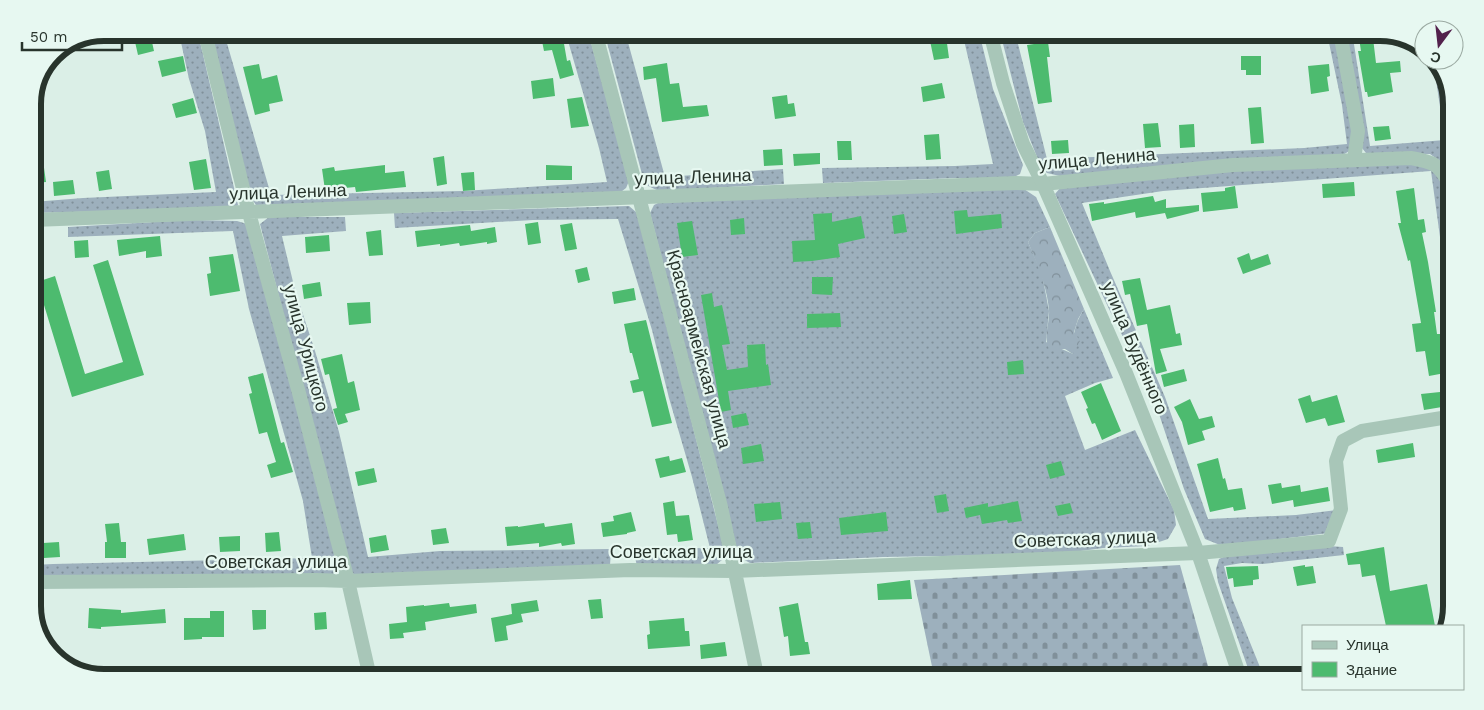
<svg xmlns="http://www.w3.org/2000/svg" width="1484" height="710" font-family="'Work Sans',sans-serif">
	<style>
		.grass { fill: url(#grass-dots) }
		.forest { fill: url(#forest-crowns) }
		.cemetery { fill: url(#cemetery-stones) }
		.building { fill: #4dbb6f }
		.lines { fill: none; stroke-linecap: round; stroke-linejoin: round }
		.minor { stroke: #a8c6b8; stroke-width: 14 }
		.tertiary { stroke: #a8c6b8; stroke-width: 14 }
		.labels { text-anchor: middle; stroke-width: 4.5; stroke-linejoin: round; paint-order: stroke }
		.street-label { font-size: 18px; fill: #28342c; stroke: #e7f8f1 }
		.rim { fill: none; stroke: #28342c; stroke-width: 6 }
	</style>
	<defs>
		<pattern id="grass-dots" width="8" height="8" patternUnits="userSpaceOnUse" patternTransform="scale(1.25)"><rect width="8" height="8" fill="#9db0bd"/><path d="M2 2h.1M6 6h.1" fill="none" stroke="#80909a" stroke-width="1.8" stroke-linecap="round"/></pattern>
		<pattern id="forest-crowns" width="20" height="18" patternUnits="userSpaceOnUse" patternTransform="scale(1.25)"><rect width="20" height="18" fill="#9db0bd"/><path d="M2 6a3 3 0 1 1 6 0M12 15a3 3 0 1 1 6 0" fill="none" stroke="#80909a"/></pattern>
		<pattern id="cemetery-stones" width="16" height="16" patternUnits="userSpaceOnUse" patternTransform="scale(1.25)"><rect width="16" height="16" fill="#9db0bd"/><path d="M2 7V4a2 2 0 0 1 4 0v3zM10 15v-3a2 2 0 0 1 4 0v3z" fill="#80909a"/></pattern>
	</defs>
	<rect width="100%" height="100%" fill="#dbefe7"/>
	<path class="grass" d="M 179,33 L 198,33 L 238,205 L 235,208 L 33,213 L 33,202 L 83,198 L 216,192 L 205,131 L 189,79 Z
		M 210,33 L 224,33 L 271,195 L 463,191 L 607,182 L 599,148 L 566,34 L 589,35 L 629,181 L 626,188 L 617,195 L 256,205 L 249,195 Z
		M 605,35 L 626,35 L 665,177 L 783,169 L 784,184 L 659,191 L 648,186 L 643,178 Z
		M 963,36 L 980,36 L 993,89 L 1023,165 L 1020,174 L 1012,178 L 956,178 L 823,183 L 822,168 L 955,166 L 993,164 Z
		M 1001,36 L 1016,36 L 1047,159 L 1304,148 L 1347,144 L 1342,105 L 1328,38 L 1337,38 L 1354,133 L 1351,150 L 1341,156 L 1060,176 L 1047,173 L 1041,167 L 1023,122 Z
		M 1345,38 L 1353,38 L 1370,146 L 1445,140 L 1433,60 L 1439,64 L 1451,100 L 1451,173 L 1444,164 L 1430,154 L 1366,153 L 1362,148 Z
		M 1349,164 L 1426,164 L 1446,182 L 1450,200 L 1449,303 L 1431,171 L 1163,191 L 1082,203 L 1110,271 L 1165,397 L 1208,519 L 1296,515 L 1337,510 L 1329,533 L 1239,544 L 1220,545 L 1205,539 L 1184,489 L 1154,399 L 1109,309 L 1055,194 L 1061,187 L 1123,178 Z
		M 1021,187 L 1036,197 L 1050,227 L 1035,233 L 1028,242 L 1042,274 L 1049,311 L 1046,342 L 1073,354 C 1073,335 1074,325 1084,309 L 1113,378 L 1095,383 L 1065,396 L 1085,450 L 1135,430 L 1174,510 L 1176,525 L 1168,539 L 1147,546 L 1103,548 L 1058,554 L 883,557 L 750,563 L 739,557 L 650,213 L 654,205 L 660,202 Z
		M 629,206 L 636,212 L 640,221 L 724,548 L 723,559 L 716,565 L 637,566 L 633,549 L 710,548 L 692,477 L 669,398 L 652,330 L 618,219 L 533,220 L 395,228 L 394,213 Z
		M 269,217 L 345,217 L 346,231 L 282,236 L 295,290 L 315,351 L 339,432 L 368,557 L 440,551 L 611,549 L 610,566 L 355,575 L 351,572 L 260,224 Z
		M 190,220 L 237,221 L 247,224 L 329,528 L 338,570 L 332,575 L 33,577 L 33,565 L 53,564 L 312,558 L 303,501 L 249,309 L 233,231 L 68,237 L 68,227 Z
		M 1314,545 L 1343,547 L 1344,555 L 1262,564 L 1242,563 L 1224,566 L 1232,598 L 1264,677 L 1251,677 L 1218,582 L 1216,569 L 1219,559 L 1230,554 Z"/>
	<path class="forest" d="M 1050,227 L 1084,309 L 1078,319 L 1074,332 L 1080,341 L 1073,354 L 1065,349 L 1049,349 C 1043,335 1050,324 1049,310 C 1047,286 1037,264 1028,242 L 1035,233 Z"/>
	<path class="cemetery" d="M 1180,565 L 1211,677 L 934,676 L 914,580 Z"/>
	<path class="building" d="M 133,33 L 150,33 L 154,51 L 138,55 Z
		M 929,36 L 946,36 L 949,58 L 934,60 Z
		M 563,38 L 567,61 L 570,60 L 574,75 L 560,79 L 552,50 L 544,51 L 542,41 Z
		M 1359,38 L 1373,38 L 1376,63 L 1400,61 L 1401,72 L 1390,73 L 1393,92 L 1368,97 L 1367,92 L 1365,92 L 1358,51 L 1361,51 Z
		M 1048,42 L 1050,57 L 1047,57 L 1052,102 L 1038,104 L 1027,45 Z
		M 183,56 L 186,71 L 162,77 L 158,61 Z
		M 1241,56 L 1261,56 L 1261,75 L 1246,75 L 1246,70 L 1241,70 Z
		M 667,63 L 670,84 L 679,83 L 683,107 L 707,105 L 709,116 L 662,122 L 656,78 L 644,80 L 643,67 Z
		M 259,64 L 262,79 L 277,75 L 283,101 L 269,104 L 270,111 L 255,115 L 243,67 Z
		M 1329,64 L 1330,76 L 1327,77 L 1329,91 L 1311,94 L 1308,66 Z
		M 553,78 L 555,96 L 533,99 L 531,81 Z
		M 942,83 L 945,98 L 923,102 L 921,87 Z
		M 787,95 L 788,104 L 794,103 L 796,116 L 775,119 L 772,97 Z
		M 582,97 L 589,126 L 571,128 L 567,99 Z
		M 193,98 L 197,113 L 176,118 L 172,104 Z
		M 1261,107 L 1264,143 L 1251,144 L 1248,108 Z
		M 1158,123 L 1161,147 L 1145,148 L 1143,124 Z
		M 1194,124 L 1195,147 L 1180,148 L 1179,125 Z
		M 1389,126 L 1391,139 L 1375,141 L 1373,127 Z
		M 33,132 L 39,132 L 46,182 L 33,183 Z
		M 939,134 L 941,159 L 926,160 L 924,135 Z
		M 1068,140 L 1069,153 L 1052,154 L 1051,141 Z
		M 837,141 L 851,141 L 852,160 L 838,160 Z
		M 782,149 L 783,165 L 764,166 L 763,150 Z
		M 820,153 L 820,164 L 794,166 L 793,154 Z
		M 444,156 L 447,184 L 437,186 L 433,158 Z
		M 206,159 L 211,188 L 194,190 L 189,162 Z
		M 385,165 L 385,173 L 404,171 L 406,187 L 356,192 L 355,187 L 325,190 L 322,169 L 334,167 L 335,171 Z
		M 546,165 L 572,166 L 572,180 L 546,180 Z
		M 109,170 L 112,189 L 99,191 L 96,172 Z
		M 474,172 L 475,190 L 463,191 L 461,173 Z
		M 73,180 L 75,194 L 54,196 L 53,182 Z
		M 1354,182 L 1355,196 L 1323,198 L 1322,184 Z
		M 1235,186 L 1238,208 L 1203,212 L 1201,193 L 1225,191 L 1225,188 Z
		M 1414,188 L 1418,220 L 1424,219 L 1426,232 L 1422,233 L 1428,262 L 1436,312 L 1434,312 L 1437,334 L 1440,334 L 1445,373 L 1429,376 L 1425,351 L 1416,352 L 1412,324 L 1421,323 L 1410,260 L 1408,261 L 1398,223 L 1401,223 L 1396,191 Z
		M 1153,196 L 1155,202 L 1166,199 L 1166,208 L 1199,205 L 1199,211 L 1167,219 L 1165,213 L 1136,218 L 1135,212 L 1092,221 L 1089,204 L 1104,202 L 1104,204 Z
		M 967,210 L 968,217 L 1001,214 L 1002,228 L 956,234 L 954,211 Z
		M 832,213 L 832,222 L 861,216 L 865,238 L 838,244 L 840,257 L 812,261 L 793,262 L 792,241 L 815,240 L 813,214 Z
		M 904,214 L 907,232 L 894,234 L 892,216 Z
		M 744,218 L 745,234 L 731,235 L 730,220 Z
		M 692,221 L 698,255 L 682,257 L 677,223 Z
		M 538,222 L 541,243 L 528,245 L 525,224 Z
		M 572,223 L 577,249 L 565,251 L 560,225 Z
		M 470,225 L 471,231 L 495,227 L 497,242 L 487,244 L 487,242 L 460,246 L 459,243 L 440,246 L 440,244 L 417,247 L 415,231 Z
		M 381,230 L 383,255 L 369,256 L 366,232 Z
		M 329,235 L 330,251 L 306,253 L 305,237 Z
		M 160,236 L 162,256 L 146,258 L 146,251 L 119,256 L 117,240 Z
		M 88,240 L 89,257 L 75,258 L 74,241 Z
		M 1249,253 L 1251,260 L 1268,254 L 1271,264 L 1243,274 L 1237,258 Z
		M 233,254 L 240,291 L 210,296 L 207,274 L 211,273 L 209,257 Z
		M 108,260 L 144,375 L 72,397 L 37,282 L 55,276 L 85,374 L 123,362 L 93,265 Z
		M 587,267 L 590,280 L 578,283 L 575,270 Z
		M 812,277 L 833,277 L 832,295 L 812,294 Z
		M 1140,278 L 1147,310 L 1170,305 L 1176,334 L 1180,333 L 1182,345 L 1160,349 L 1167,371 L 1156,374 L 1147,324 L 1137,326 L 1130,294 L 1125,295 L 1122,281 Z
		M 320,282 L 322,296 L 304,299 L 302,285 Z
		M 634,288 L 636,300 L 614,304 L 612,292 Z
		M 712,293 L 714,307 L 722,305 L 727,329 L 730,344 L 722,345 L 727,370 L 748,367 L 747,345 L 765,344 L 766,365 L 768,364 L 771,385 L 728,391 L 731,410 L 721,412 L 701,295 Z
		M 370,302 L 371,323 L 349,325 L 347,303 Z
		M 840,313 L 841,327 L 807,328 L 807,314 Z
		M 646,320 L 672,423 L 652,427 L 643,391 L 633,393 L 630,381 L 639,379 L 632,353 L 630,353 L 624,324 Z
		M 342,354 L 348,383 L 354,381 L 360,410 L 345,414 L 348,422 L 338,425 L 333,409 L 337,408 L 329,374 L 325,375 L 321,359 Z
		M 1023,360 L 1024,374 L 1008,375 L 1007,362 Z
		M 1184,369 L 1187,381 L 1164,387 L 1161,375 Z
		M 263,373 L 281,443 L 284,442 L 293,472 L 271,478 L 267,465 L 276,462 L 267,432 L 259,434 L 249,394 L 252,393 L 248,377 Z
		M 1101,383 L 1121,431 L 1102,440 L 1095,423 L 1092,424 L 1086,409 L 1088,408 L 1081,392 Z
		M 1440,392 L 1442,407 L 1424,410 L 1421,394 Z
		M 1310,395 L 1312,402 L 1337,395 L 1345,422 L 1328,426 L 1325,418 L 1306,423 L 1298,399 Z
		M 1190,399 L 1199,419 L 1212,416 L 1215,427 L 1202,431 L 1205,440 L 1188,445 L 1182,422 L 1174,407 Z
		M 746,413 L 749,425 L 733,428 L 731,416 Z
		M 1413,443 L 1415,457 L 1378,463 L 1376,450 Z
		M 761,444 L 764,461 L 743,464 L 741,448 Z
		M 669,456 L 670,461 L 682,458 L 686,472 L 660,478 L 655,459 Z
		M 1218,458 L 1223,479 L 1225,478 L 1228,490 L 1242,488 L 1246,509 L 1234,511 L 1233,507 L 1210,512 L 1197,464 Z
		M 1061,461 L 1065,475 L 1050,479 L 1046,465 Z
		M 374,468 L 377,482 L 358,486 L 355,472 Z
		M 1281,483 L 1282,488 L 1300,485 L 1301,492 L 1328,487 L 1330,501 L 1294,507 L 1293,500 L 1272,504 L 1268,485 Z
		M 946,494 L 949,511 L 937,513 L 934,496 Z
		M 674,501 L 676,516 L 689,515 L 693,540 L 678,542 L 677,534 L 667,535 L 663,503 Z
		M 1018,501 L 1022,521 L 1008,523 L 1007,520 L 982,524 L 980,515 L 966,518 L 964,508 L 988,503 L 988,507 Z
		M 780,502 L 782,519 L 756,522 L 754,504 Z
		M 1070,503 L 1073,513 L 1058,516 L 1055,506 Z
		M 631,512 L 636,531 L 627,533 L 627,534 L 603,537 L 601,523 L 614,521 L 613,516 Z
		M 886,512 L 888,531 L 841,535 L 839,518 Z
		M 810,522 L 812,538 L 798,539 L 796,523 Z
		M 119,523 L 121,542 L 126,542 L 126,558 L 105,558 L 105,542 L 107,542 L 105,524 Z
		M 544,523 L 545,527 L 572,523 L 575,544 L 562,546 L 561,543 L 539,547 L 539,543 L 507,546 L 505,527 L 518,526 L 518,527 Z
		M 446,528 L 449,543 L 433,545 L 431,530 Z
		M 279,532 L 281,551 L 266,552 L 265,533 Z
		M 184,534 L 186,550 L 149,555 L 147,539 Z
		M 386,535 L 389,550 L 371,553 L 369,538 Z
		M 240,536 L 240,551 L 220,552 L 219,537 Z
		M 59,542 L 60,557 L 44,558 L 43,543 Z
		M 1384,547 L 1390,591 L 1427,584 L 1435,626 L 1386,626 L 1375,575 L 1362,577 L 1360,564 L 1348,565 L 1346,554 Z
		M 1305,565 L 1305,567 L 1313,566 L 1316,583 L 1297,586 L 1293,567 Z
		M 1258,566 L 1259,579 L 1253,580 L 1253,585 L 1234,587 L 1233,578 L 1228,579 L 1226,567 Z
		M 910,580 L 912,599 L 878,600 L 877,584 Z
		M 601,599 L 603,618 L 591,619 L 588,600 Z
		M 537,600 L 539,611 L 521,614 L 523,622 L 506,626 L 508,640 L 495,642 L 491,618 L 512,614 L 511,604 Z
		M 449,603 L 450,607 L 476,604 L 477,613 L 425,622 L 426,630 L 403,633 L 404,638 L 390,639 L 389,624 L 407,622 L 406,607 L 424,605 L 424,606 Z
		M 798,603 L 805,642 L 808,642 L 810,654 L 790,656 L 788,636 L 784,637 L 779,607 Z
		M 89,608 L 121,610 L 121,613 L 165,609 L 166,623 L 101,627 L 101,629 L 88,628 Z
		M 252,610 L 266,610 L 266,629 L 253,630 Z
		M 210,611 L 224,611 L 224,637 L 202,637 L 202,639 L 184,640 L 184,618 L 210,618 Z
		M 326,612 L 327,629 L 315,630 L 314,613 Z
		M 684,618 L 685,631 L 689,631 L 690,646 L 648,649 L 647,635 L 650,634 L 649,621 Z
		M 725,642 L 727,656 L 701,659 L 700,645 Z"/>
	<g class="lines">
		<path class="minor" d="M 205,33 L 249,213 L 299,393 L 348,581 L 369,673
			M 596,35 L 721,507 L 757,675
			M 1341,38 L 1358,131 L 1354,160
			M 33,220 L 1016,183 L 1043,184 L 1233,165 L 1411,158 C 1434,162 1439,164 1450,185
			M 33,582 L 316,580 L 348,581 L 630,570 L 734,571 L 1198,553 L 1329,541 L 1341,509 L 1336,461 L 1343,441 L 1362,431 L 1448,417"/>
		<path class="tertiary" d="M 991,36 L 1003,83 L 1023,144 L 1043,184 L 1126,373 L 1198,553 L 1240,677"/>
	</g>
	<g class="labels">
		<g class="street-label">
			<text transform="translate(1097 159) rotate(-5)" y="6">улица Ленина</text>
			<text transform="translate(693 177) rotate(-2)" y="6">улица Ленина</text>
			<text transform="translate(288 192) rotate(-2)" y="6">улица Ленина</text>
			<text transform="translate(306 348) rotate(75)" y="6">улица Урицкого</text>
			<text transform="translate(1135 348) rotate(67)" y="6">улица Будённого</text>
			<text transform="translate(699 349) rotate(75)" y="6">Красноармейская улица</text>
			<text transform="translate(1085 539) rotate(-2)" y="6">Советская улица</text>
			<text x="681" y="558">Советская улица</text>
			<text x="276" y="568">Советская улица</text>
		</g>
	</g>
	<path d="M0 0H1484V710H0ZM104 41H1380A63 63 0 0 1 1443 104V606A63 63 0 0 1 1380 669H104A63 63 0 0 1 41 606V104A63 63 0 0 1 104 41Z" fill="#e7f8f1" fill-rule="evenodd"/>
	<path class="rim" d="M104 41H1380A63 63 0 0 1 1443 104V606A63 63 0 0 1 1380 669H104A63 63 0 0 1 41 606V104A63 63 0 0 1 104 41Z"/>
	<rect x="1302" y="625" width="162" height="65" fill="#e7f8f1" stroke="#9baaa2"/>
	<rect x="1312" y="641" width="25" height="8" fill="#a8c6b8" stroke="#9baaa2"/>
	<text x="1346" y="650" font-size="15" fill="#28342c">Улица</text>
	<rect x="1312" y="662" width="25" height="15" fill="#4dbb6f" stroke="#9baaa2"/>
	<text x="1346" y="675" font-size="15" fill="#28342c">Здание</text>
	<g transform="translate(1439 45) rotate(195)"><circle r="24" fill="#e7f8f1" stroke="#9baaa2"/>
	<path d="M0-4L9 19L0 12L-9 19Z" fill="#52214c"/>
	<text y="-8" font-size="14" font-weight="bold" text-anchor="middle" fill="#28342c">С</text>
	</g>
	<path d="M22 42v8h100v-8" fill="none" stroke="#28342c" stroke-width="2.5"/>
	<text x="30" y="42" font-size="15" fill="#28342c" stroke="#e7f8f1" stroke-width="4" paint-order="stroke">50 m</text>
</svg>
